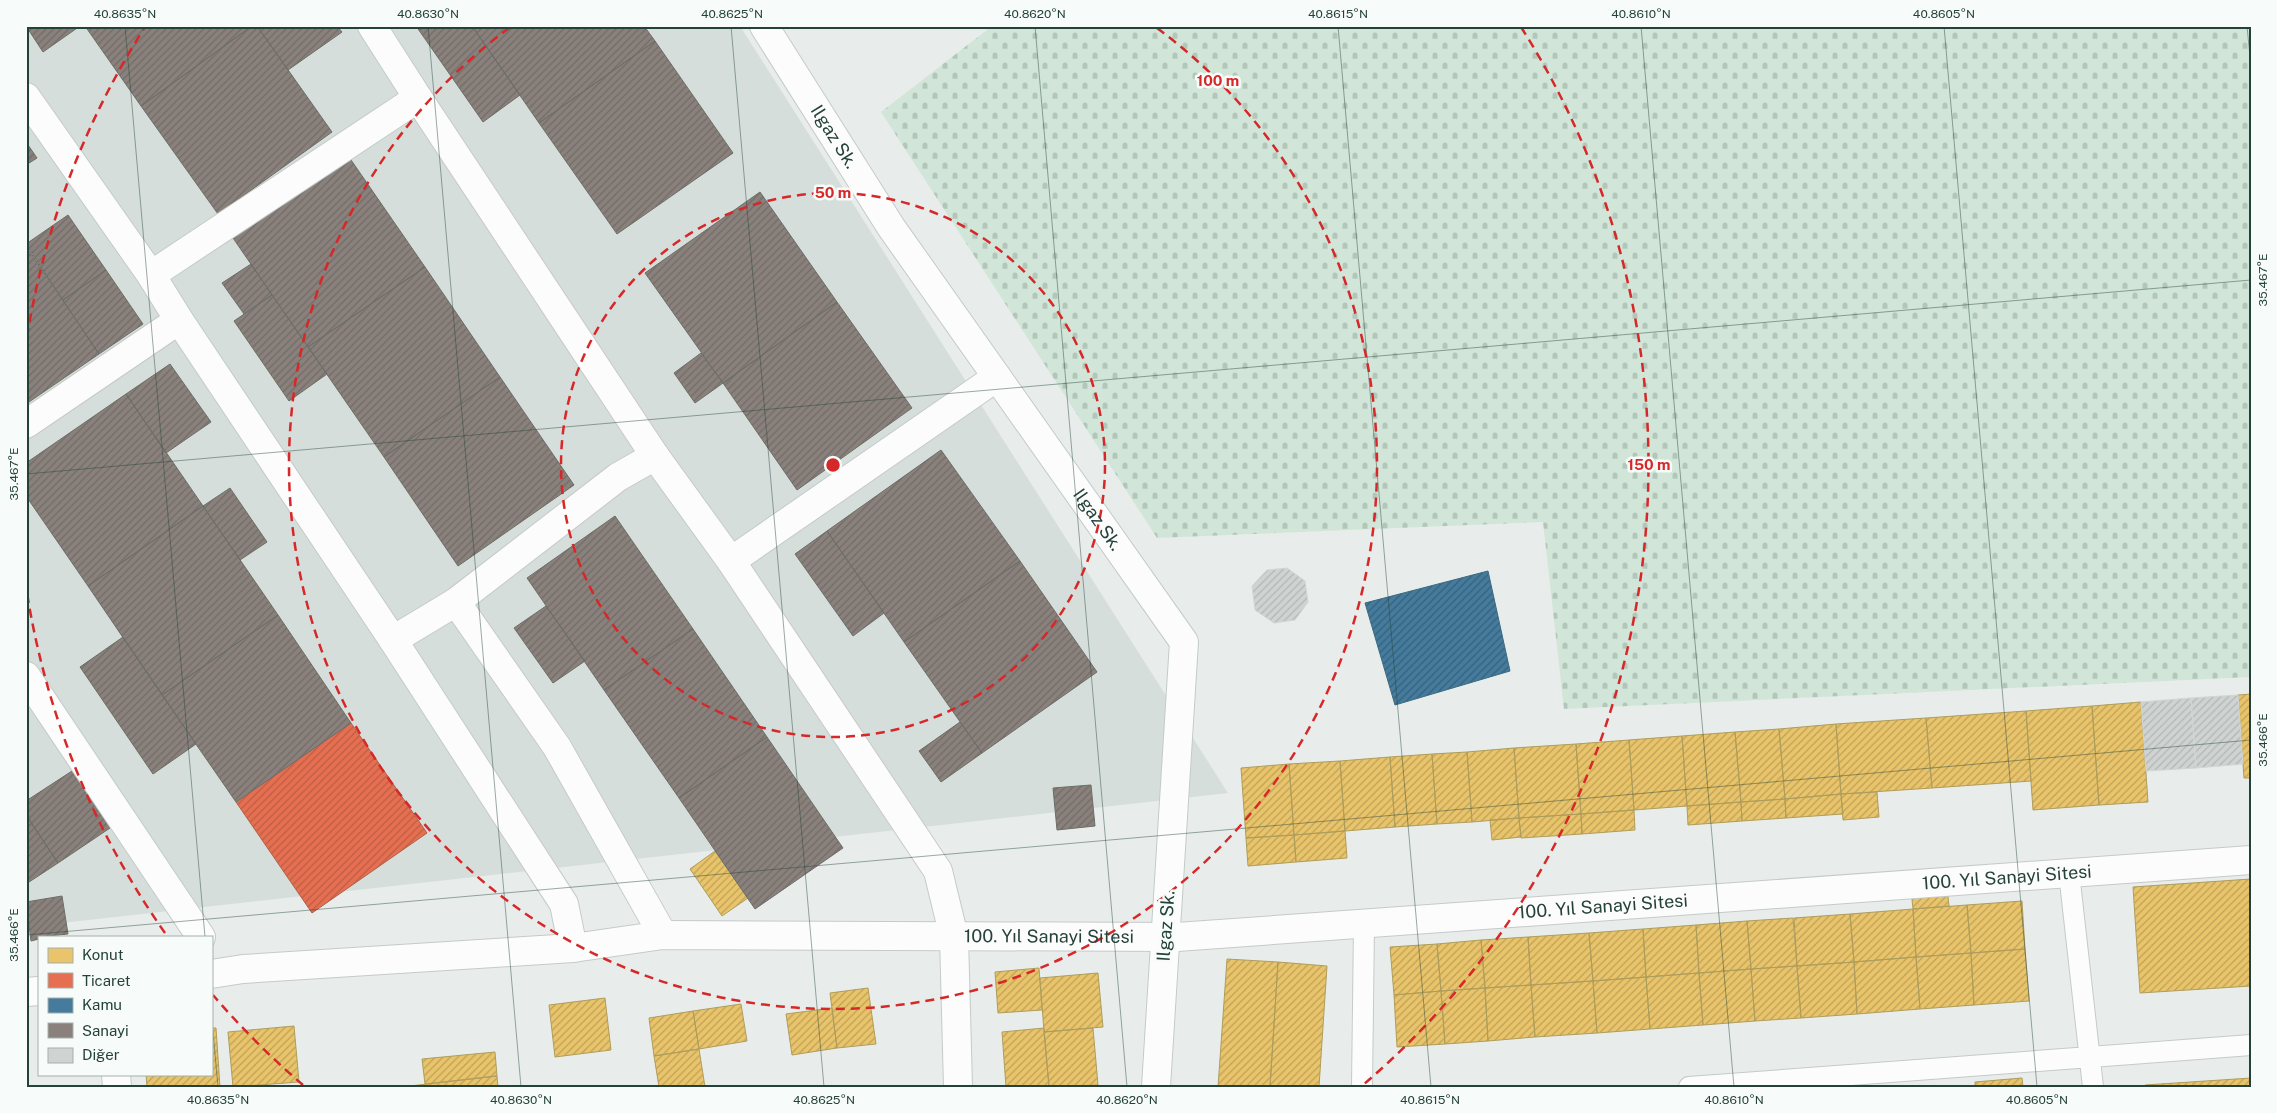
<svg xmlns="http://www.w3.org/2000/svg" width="2277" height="1113" font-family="'Public Sans',sans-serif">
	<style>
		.built { fill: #d6dedb }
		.cemetery { fill: url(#cemetery-stones) }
		.homes { fill: url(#homes-hatch); stroke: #ae9d5c }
		.shops { fill: url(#shops-hatch); stroke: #ac624a }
		.public { fill: url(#public-hatch); stroke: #3b6a7f }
		.industry { fill: url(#industry-hatch); stroke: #6b6e68 }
		.building { fill: url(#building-hatch); stroke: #d1d6d4 }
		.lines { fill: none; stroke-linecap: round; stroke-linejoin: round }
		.lane-casing { stroke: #c5cac8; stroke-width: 22 }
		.street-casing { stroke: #c5cac8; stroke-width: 30 }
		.secondary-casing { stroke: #c3cbc8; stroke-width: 30 }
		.lane { stroke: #fcfcfc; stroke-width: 20 }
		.street { stroke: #fcfcfc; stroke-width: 28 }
		.secondary { stroke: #fcfcfc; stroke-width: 28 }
		.ticks { fill: none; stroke: #24423a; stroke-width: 1; stroke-opacity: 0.45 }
		.ring { fill: none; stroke: #d62828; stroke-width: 2.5; stroke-dasharray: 9 6 }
		.labels { text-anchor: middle; stroke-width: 5; stroke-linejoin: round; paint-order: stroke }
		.street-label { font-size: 18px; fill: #24423a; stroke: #f7fbf9 }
		.centre { fill: #d62828; stroke: #f7fbf9; stroke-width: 2.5 }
		.ring-label { font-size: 15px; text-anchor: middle; font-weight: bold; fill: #d62828; stroke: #f7fbf9; stroke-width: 5; stroke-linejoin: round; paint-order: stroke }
		.neatline { fill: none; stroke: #24423a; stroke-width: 2 }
		.ticks-label { font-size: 12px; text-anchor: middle; fill: #24423a }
	</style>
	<defs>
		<pattern id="cemetery-stones" width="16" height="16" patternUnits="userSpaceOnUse" patternTransform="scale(1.25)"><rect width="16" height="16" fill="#d1e6d8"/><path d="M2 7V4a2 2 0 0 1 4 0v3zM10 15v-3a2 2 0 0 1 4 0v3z" fill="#b3c6ba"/></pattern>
		<pattern id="homes-hatch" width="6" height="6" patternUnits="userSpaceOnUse" patternTransform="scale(1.25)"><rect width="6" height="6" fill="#e9c46a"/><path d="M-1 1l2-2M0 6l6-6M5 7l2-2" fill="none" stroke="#bda158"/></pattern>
		<pattern id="shops-hatch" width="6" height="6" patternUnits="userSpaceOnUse" patternTransform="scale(1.25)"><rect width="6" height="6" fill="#e76f51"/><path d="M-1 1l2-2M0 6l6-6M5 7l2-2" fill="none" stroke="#bb5d44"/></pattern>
		<pattern id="public-hatch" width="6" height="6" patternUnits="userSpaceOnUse" patternTransform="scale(1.25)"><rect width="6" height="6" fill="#457b9d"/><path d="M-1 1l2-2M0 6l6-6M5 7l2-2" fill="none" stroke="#36617a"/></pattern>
		<pattern id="industry-hatch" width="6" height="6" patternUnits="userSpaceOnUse" patternTransform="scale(1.25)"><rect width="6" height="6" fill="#8a817c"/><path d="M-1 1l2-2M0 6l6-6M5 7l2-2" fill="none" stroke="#716b67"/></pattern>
		<pattern id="building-hatch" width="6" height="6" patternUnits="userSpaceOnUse" patternTransform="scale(1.25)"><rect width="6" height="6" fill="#cfd4d2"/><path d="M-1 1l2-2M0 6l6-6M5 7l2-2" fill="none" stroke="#b2b7b5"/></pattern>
	</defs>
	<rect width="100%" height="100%" fill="#e8edeb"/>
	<path class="built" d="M 26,26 L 740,26 L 1228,793 L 26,927 Z"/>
	<path class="cemetery" d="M 992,26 L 2251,26 L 2251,677 L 1564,709 L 1543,522 L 1157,538 L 881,112 Z"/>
	<path class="homes" d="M 2251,694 L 2251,778 L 2244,778 L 2238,695 Z
		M 2141,702 L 2148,802 L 2099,805 L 2092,706 Z
		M 2092,706 L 2099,805 L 2033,810 L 2026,711 Z
		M 2026,711 L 2031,781 L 1932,788 L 1926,718 Z
		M 1926,718 L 1932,788 L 1841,794 L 1836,724 Z
		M 1836,724 L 1841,794 L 1785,799 L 1779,729 Z
		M 1779,729 L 1785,799 L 1741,802 L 1735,732 Z
		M 1735,732 L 1741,802 L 1687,806 L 1682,736 Z
		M 1682,736 L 1687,806 L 1634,810 L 1629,740 Z
		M 1629,740 L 1634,810 L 1581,814 L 1576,744 Z
		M 1576,744 L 1581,814 L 1519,818 L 1514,748 Z
		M 1514,748 L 1519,818 L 1472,822 L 1467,752 Z
		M 1467,752 L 1472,822 L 1437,824 L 1432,754 Z
		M 1432,754 L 1437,824 L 1395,827 L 1390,757 Z
		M 1390,757 L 1395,827 L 1345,831 L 1340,761 Z
		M 1340,761 L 1345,831 L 1294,835 L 1289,764 Z
		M 1289,764 L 1294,835 L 1246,838 L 1241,768 Z
		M 1877,792 L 1879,817 L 1843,820 L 1841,794 Z
		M 1841,794 L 1843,814 L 1786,818 L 1785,799 Z
		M 1785,799 L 1786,818 L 1742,821 L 1741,802 Z
		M 1741,802 L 1742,821 L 1688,825 L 1687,806 Z
		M 1634,810 L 1635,830 L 1582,834 L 1581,814 Z
		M 1581,814 L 1582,834 L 1521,838 L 1519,818 Z
		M 1519,818 L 1521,837 L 1492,840 L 1490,820 Z
		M 1345,831 L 1347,858 L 1296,862 L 1294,835 Z
		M 1294,835 L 1296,862 L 1248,866 L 1246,838 Z
		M 715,851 L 748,898 L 722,916 L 690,869 Z
		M 2251,879 L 2251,986 L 2140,993 L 2133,887 Z
		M 1947,887 L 1949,906 L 1913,909 L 1911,890 Z
		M 2022,901 L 2025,949 L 1971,953 L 1967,905 Z
		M 1967,905 L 1971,953 L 1916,957 L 1913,909 Z
		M 1913,909 L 1916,957 L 1854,962 L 1850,914 Z
		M 1850,914 L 1854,962 L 1797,966 L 1794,918 Z
		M 1793,918 L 1797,966 L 1751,969 L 1747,921 Z
		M 1747,921 L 1751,969 L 1699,973 L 1696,925 Z
		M 1696,925 L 1699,973 L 1646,977 L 1643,929 Z
		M 1643,929 L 1646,977 L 1593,981 L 1589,933 Z
		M 1589,933 L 1593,981 L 1531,985 L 1528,937 Z
		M 1528,937 L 1531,985 L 1485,988 L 1481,940 Z
		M 1481,940 L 1485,988 L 1441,991 L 1437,944 Z
		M 1437,944 L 1441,991 L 1394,995 L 1390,947 Z
		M 2025,949 L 2029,1001 L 1974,1005 L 1971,953 Z
		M 1971,953 L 1974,1005 L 1920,1009 L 1916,957 Z
		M 1916,957 L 1920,1009 L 1857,1014 L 1854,962 Z
		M 1227,959 L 1278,962 L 1270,1087 L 1218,1087 Z
		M 1278,962 L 1327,966 L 1319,1087 L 1270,1087 Z
		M 1854,962 L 1857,1014 L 1801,1018 L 1797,966 Z
		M 1797,966 L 1801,1018 L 1755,1021 L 1751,969 Z
		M 1039,968 L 1042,1010 L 998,1013 L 995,972 Z
		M 1751,969 L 1755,1021 L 1703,1025 L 1699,973 Z
		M 1098,973 L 1103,1027 L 1044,1032 L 1040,978 Z
		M 1699,973 L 1703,1025 L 1650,1029 L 1646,977 Z
		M 1646,977 L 1650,1029 L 1597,1033 L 1593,981 Z
		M 1593,981 L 1597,1033 L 1535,1037 L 1531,985 Z
		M 1531,985 L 1535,1037 L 1488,1041 L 1485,988 Z
		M 868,988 L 876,1044 L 837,1048 L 830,993 Z
		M 1485,988 L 1488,1041 L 1445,1044 L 1441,991 Z
		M 1441,991 L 1445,1044 L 1397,1047 L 1394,995 Z
		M 605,998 L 611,1050 L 555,1057 L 549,1005 Z
		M 741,1004 L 747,1041 L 699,1049 L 693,1011 Z
		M 832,1008 L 837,1048 L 792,1055 L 786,1014 Z
		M 693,1011 L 699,1049 L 654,1056 L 649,1018 Z
		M 294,1026 L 299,1082 L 233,1087 L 228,1032 Z
		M 211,1028 L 216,1028 L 220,1087 L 147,1087 L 146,1074 L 211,1074 Z
		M 1044,1028 L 1049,1087 L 1006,1087 L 1002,1032 Z
		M 1093,1028 L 1098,1085 L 1049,1087 L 1044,1032 Z
		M 699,1049 L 705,1087 L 659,1087 L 654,1056 Z
		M 495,1052 L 497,1076 L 425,1084 L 422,1059 Z
		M 497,1076 L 498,1087 L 401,1087 Z
		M 2022,1078 L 2023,1087 L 1975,1087 L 1975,1082 Z
		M 2251,1078 L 2251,1087 L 2145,1087 L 2145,1085 Z"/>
	<path class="shops" d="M 351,723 L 427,833 L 312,913 L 236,802 Z"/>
	<path class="public" d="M 1488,571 L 1510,671 L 1395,705 L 1365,603 Z"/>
	<path class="industry" d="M 26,26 L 80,26 L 43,52 Z
		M 85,26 L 252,26 L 141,106 Z
		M 252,26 L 257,26 L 332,132 L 218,214 L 141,106 Z
		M 257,26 L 337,26 L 342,32 L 288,70 Z
		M 416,26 L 472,26 L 520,95 L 483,122 Z
		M 472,26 L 644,26 L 655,41 L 539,123 Z
		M 655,41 L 733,153 L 617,234 L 539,123 Z
		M 26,142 L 37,158 L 26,165 Z
		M 349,157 L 425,267 L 308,347 L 233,238 Z
		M 760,192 L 837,302 L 723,383 L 645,273 Z
		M 68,215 L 106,270 L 63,300 L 26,244 Z
		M 26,246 L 99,354 L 26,404 Z
		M 251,264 L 272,295 L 244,314 L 222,283 Z
		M 425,267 L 500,377 L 384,457 L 308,347 Z
		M 106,270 L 143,324 L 99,354 L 63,300 Z
		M 272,295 L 327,374 L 289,401 L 234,321 Z
		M 837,302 L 912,408 L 797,490 L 723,383 Z
		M 701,353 L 723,383 L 695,403 L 674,373 Z
		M 170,364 L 211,422 L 166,453 L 126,394 Z
		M 500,377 L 574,485 L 458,566 L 384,457 Z
		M 126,394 L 203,506 L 88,586 L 26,496 L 26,463 Z
		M 941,450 L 1020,561 L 904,642 L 827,531 Z
		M 230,488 L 267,542 L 240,560 L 203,506 Z
		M 203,506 L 278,615 L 162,695 L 88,586 Z
		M 615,516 L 693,629 L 604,690 L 527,578 Z
		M 827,531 L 884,613 L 853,636 L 795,554 Z
		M 1020,561 L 1097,672 L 982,753 L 904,642 Z
		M 546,606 L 585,661 L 553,683 L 514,628 Z
		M 278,615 L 351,723 L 236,802 L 162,695 Z
		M 693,629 L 767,737 L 679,798 L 604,690 Z
		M 123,637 L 196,744 L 153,774 L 80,667 Z
		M 960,722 L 982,753 L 941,782 L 919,751 Z
		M 767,737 L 843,848 L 755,909 L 679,798 Z
		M 72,771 L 110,828 L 58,863 L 26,815 L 26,801 Z
		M 1091,785 L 1095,826 L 1057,830 L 1053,788 Z
		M 26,815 L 58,863 L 26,884 Z
		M 62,896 L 68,934 L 39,937 L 39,939 L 31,941 L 26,902 Z"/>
	<path class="building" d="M 1287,568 L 1305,581 L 1308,602 L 1295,620 L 1274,623 L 1255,610 L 1252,586 L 1267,570 Z
		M 2238,695 L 2243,764 L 2196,768 L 2191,698 Z
		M 2191,698 L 2196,768 L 2146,771 L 2141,702 Z"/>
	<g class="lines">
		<defs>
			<path id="lane" d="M 2069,873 L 2093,1087
				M 1362,1087 L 1364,924
				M 1689,1087 L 2251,1045"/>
			<g id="street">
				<path d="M 372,26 L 418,98 L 655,456 L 731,561 L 938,871 L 954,937 L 958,1087"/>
				<path d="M 26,97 L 151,275 L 179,320 L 393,640 L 564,904 L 573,948"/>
				<path d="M 151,275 L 418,98"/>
				<path d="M 26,424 L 179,320"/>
				<path d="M 731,561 L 997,377"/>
				<path d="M 456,602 L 557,747 L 663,935"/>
				<path d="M 393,640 L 456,602 L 618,477 L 655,456"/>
				<path d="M 26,676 L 201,937"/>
				<path id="s1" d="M 211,974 L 243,969 L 573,948 L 663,935 L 1177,937 L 2251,860"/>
				<path d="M 26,992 L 39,991"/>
				<path d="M 116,1074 L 117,1087"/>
			</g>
			<g id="secondary">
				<path id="s2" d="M 764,26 L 891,227 L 1184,642 L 1156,1087"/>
			</g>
		</defs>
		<use href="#lane" class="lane-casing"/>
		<use href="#street" class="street-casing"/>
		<use href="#secondary" class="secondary-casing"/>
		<use href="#lane" class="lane"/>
		<use href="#street" class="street"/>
		<use href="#secondary" class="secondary"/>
	</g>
	<path class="ticks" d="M 125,26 L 205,937M 428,26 L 521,1087M 731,26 L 824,1087M 1035,26 L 1127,1087M 1338,26 L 1431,1087M 1641,26 L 1734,1087M 1944,26 L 2037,1087M 2247,26 L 2251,67M 26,474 L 2251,280M 26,935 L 2251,740M 211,1010 L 218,1087"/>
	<g class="ring">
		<circle cx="833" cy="465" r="272"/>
		<path d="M1157 28A544 544 0 1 1 509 28"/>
		<path d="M303 1085A816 816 0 0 1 213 995M165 933A816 816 0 0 1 27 593M27 337A816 816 0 0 1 145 27M1521 27A816 816 0 0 1 1363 1085"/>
	</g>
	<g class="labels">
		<g class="street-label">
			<text dy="6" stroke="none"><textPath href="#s2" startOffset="131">Ilgaz Sk.</textPath></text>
			<text dy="6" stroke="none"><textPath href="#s2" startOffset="596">Ilgaz Sk.</textPath></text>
			<text dy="6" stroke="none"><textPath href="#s1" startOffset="1800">100. Yıl Sanayi Sitesi</textPath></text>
			<text dy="6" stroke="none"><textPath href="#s1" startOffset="1395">100. Yıl Sanayi Sitesi</textPath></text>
			<text transform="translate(1166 926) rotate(-86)" y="6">Ilgaz Sk.</text>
			<text dy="6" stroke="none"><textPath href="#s1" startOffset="840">100. Yıl Sanayi Sitesi</textPath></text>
		</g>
	</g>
	<circle cx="833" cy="465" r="8" class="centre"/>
	<g class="ring-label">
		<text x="1218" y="86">100 m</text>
		<text x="833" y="198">50 m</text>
		<text x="1649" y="470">150 m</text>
	</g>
	<rect width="2277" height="1113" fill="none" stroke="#f7fbf9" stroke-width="55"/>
	<rect x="38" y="936" width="175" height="140" fill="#f7fbf9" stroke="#a3b1ad"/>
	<rect x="48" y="948" width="25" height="15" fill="#e9c46a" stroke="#a3b1ad"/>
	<text x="82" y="960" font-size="15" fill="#24423a">Konut</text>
	<rect x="48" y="973" width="25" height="15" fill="#e76f51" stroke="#a3b1ad"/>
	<text x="82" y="986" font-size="15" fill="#24423a">Ticaret</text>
	<rect x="48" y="998" width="25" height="15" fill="#457b9d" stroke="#a3b1ad"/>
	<text x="82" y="1010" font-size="15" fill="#24423a">Kamu</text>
	<rect x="48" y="1023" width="25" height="15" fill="#8a817c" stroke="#a3b1ad"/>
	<text x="82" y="1036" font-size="15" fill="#24423a">Sanayi</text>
	<rect x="48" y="1048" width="25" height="15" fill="#cfd4d2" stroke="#a3b1ad"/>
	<text x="82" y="1060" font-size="15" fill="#24423a">Diğer</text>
	<rect x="28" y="28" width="2222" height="1058" class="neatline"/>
	<g class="ticks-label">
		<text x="125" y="18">40.8635°N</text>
		<text x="428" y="18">40.8630°N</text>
		<text x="732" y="18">40.8625°N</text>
		<text x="1035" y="18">40.8620°N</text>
		<text x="1338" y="18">40.8615°N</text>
		<text x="1641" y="18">40.8610°N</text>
		<text x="1944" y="18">40.8605°N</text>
		<text transform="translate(2263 280) rotate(-90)" y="4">35.467°E</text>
		<text transform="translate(14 474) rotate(-90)" y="4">35.467°E</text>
		<text transform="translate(2263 740) rotate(-90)" y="4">35.466°E</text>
		<text transform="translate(14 935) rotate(-90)" y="4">35.466°E</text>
		<text x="218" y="1104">40.8635°N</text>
		<text x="521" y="1104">40.8630°N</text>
		<text x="824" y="1104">40.8625°N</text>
		<text x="1127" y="1104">40.8620°N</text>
		<text x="1430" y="1104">40.8615°N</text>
		<text x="1734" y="1104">40.8610°N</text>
		<text x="2037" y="1104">40.8605°N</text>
	</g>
</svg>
